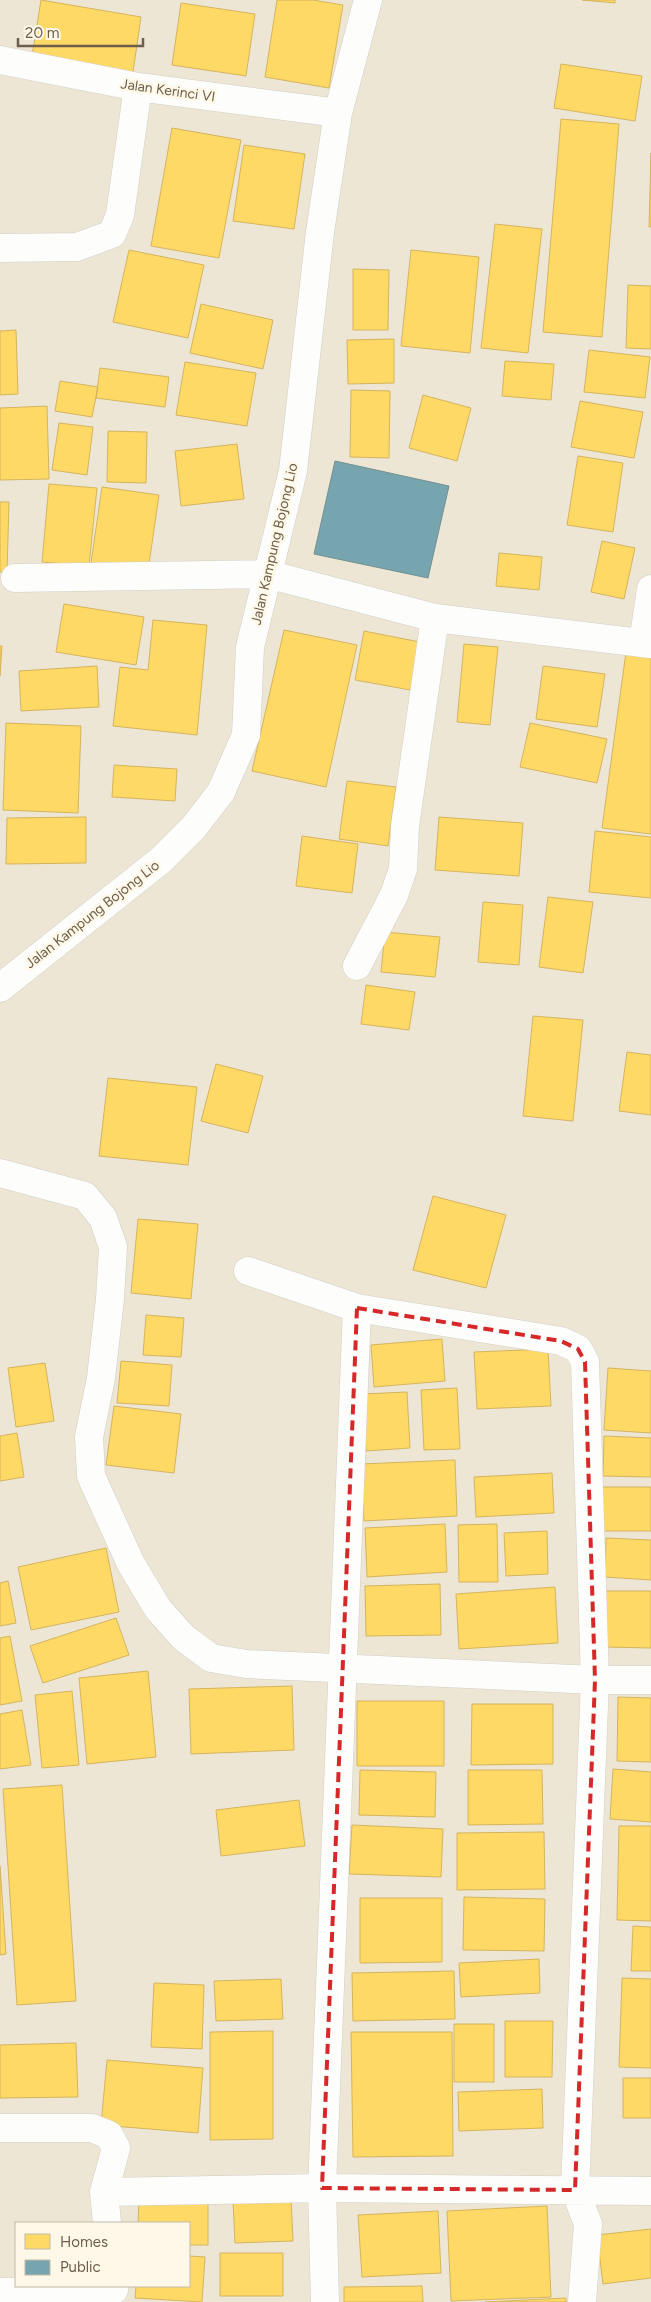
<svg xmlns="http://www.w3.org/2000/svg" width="651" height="2302" font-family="Figtree,sans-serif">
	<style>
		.residential { fill: #ede6d5; fill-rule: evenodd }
		.homes { fill: #ffd966; stroke: #d4b45e }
		.public { fill: #76a5af; stroke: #749091 }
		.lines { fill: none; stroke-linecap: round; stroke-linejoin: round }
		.street-casing { stroke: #d2cec4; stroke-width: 29 }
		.street { stroke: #fdfdfc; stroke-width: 28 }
		.marked { fill: none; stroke: #d62828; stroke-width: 4; stroke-dasharray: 10 6; stroke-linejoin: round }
		.labels { text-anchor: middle; stroke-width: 5; stroke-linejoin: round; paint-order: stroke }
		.street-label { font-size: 14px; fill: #6f5e4b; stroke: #fdf8e7 }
	</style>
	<rect width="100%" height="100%" fill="#f4f2e8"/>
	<path class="residential" d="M 0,0 L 651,0 L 651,2302 L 0,2302 ZM 16,2223 L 189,2223 L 189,2286 L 16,2286 Z"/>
	<path class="homes" d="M 41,0 L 141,17 L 133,72 L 32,56 Z
		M 277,0 L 313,0 L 343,5 L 329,88 L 265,77 Z
		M 582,0 L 615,0 L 615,3 Z
		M 181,3 L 255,14 L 246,76 L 172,65 Z
		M 561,64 L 642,76 L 635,121 L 554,108 Z
		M 561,119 L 619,124 L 602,337 L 543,332 Z
		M 172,128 L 241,140 L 219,258 L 151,246 Z
		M 244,145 L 305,154 L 294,229 L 233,221 Z
		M 651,153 L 651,227 L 649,227 Z
		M 495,224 L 542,229 L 528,353 L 481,348 Z
		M 129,250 L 204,265 L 188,338 L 113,322 Z
		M 411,250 L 479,257 L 470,353 L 401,346 Z
		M 353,269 L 389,270 L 388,330 L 353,330 Z
		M 628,285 L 651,286 L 651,349 L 626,348 Z
		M 201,304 L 273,320 L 263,369 L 190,353 Z
		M 16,330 L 18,394 L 0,395 L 0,331 Z
		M 394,339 L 394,383 L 348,384 L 347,340 Z
		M 589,350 L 650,357 L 645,398 L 584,392 Z
		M 505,361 L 554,364 L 551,400 L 502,396 Z
		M 185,362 L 256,373 L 247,426 L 176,415 Z
		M 100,368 L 169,377 L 165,407 L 96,398 Z
		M 60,381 L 98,387 L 92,417 L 55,411 Z
		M 351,390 L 390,391 L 389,458 L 350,457 Z
		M 423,395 L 471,408 L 457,461 L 409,448 Z
		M 580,401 L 643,412 L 634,458 L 571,447 Z
		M 47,406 L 49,479 L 0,480 L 0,408 Z
		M 59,423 L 93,427 L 87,475 L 52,470 Z
		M 108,431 L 147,432 L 146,483 L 107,482 Z
		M 237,444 L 244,499 L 181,506 L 175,451 Z
		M 578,456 L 623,463 L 613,532 L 567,525 Z
		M 49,484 L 97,488 L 89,566 L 42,562 Z
		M 102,487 L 159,495 L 148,571 L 91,563 Z
		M 0,502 L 9,502 L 7,572 L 0,572 Z
		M 602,541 L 635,548 L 624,599 L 591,592 Z
		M 499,553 L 542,557 L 539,590 L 496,586 Z
		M 64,604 L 144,617 L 136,665 L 56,652 Z
		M 153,620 L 207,625 L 197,735 L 113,726 L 120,667 L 148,670 Z
		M 284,630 L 357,645 L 326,787 L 252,771 Z
		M 364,631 L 425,643 L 416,691 L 355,680 Z
		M 464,644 L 498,647 L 490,725 L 457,722 Z
		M 0,646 L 2,646 L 0,676 Z
		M 626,652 L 651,655 L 651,834 L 602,828 Z
		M 97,666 L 99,707 L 21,711 L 19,671 Z
		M 543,666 L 605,674 L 597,727 L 536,719 Z
		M 6,723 L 81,726 L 78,813 L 3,810 Z
		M 530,723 L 607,739 L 597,783 L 520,767 Z
		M 114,765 L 177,769 L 175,801 L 112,797 Z
		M 347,781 L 396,787 L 388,846 L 339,839 Z
		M 86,817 L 86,863 L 6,864 L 7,818 Z
		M 439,817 L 523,823 L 519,876 L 435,870 Z
		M 595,831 L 651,837 L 651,898 L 589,892 Z
		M 302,836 L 358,844 L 352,893 L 296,886 Z
		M 548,897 L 593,902 L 583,973 L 539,967 Z
		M 483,902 L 523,905 L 519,965 L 478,962 Z
		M 385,932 L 440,937 L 435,977 L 381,972 Z
		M 366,985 L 415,992 L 409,1030 L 361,1024 Z
		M 533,1016 L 583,1020 L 573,1121 L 523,1116 Z
		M 627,1052 L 651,1055 L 651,1115 L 619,1111 Z
		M 216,1064 L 263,1076 L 248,1133 L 201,1121 Z
		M 108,1078 L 197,1087 L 188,1165 L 99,1156 Z
		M 433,1196 L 506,1215 L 486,1288 L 413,1270 Z
		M 138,1219 L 198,1224 L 191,1299 L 131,1293 Z
		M 146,1315 L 184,1318 L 181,1357 L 143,1355 Z
		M 442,1339 L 445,1381 L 374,1387 L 371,1345 Z
		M 548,1349 L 551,1406 L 477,1409 L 474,1352 Z
		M 121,1361 L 172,1365 L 169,1406 L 117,1403 Z
		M 45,1363 L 54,1421 L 16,1427 L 8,1368 Z
		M 608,1368 L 651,1371 L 651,1433 L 604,1430 Z
		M 457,1388 L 460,1449 L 424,1450 L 421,1390 Z
		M 407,1392 L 410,1448 L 366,1451 L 363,1394 Z
		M 114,1406 L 181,1414 L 174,1473 L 106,1465 Z
		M 17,1433 L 24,1477 L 0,1481 L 0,1436 Z
		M 604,1436 L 651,1438 L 651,1477 L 603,1476 Z
		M 455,1460 L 457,1516 L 364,1521 L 361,1464 Z
		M 552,1473 L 554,1513 L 476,1517 L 474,1477 Z
		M 602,1487 L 651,1487 L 651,1531 L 602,1531 Z
		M 445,1524 L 447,1572 L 367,1577 L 365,1528 Z
		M 497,1524 L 498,1582 L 459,1582 L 458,1525 Z
		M 547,1531 L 548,1574 L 506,1576 L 504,1533 Z
		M 606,1538 L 651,1540 L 651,1580 L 605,1577 Z
		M 106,1548 L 119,1612 L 31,1630 L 18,1567 Z
		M 8,1581 L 16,1623 L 0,1626 L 0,1583 Z
		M 440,1584 L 441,1635 L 366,1636 L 365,1586 Z
		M 555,1587 L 558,1643 L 459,1649 L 456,1594 Z
		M 604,1591 L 651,1591 L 651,1648 L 604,1647 Z
		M 116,1618 L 129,1655 L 43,1683 L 30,1646 Z
		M 10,1636 L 22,1701 L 0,1705 L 0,1638 Z
		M 148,1671 L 156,1757 L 87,1764 L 79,1678 Z
		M 292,1686 L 294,1750 L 191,1754 L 189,1689 Z
		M 72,1691 L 79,1765 L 42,1768 L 35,1695 Z
		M 618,1697 L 651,1698 L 651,1762 L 617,1761 Z
		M 357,1701 L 444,1701 L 444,1766 L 357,1766 Z
		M 472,1704 L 553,1704 L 553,1764 L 471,1765 Z
		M 22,1710 L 31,1765 L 0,1769 L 0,1714 Z
		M 613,1769 L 651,1772 L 651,1822 L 610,1819 Z
		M 360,1770 L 436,1772 L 435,1817 L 359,1815 Z
		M 468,1770 L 542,1770 L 543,1824 L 468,1825 Z
		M 62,1785 L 76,2001 L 17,2005 L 3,1789 Z
		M 299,1800 L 305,1846 L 221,1856 L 216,1810 Z
		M 352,1825 L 443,1829 L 441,1877 L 349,1874 Z
		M 619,1826 L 651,1826 L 651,1921 L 617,1920 Z
		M 544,1832 L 545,1889 L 457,1890 L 457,1833 Z
		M 0,1866 L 6,1954 L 0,1955 Z
		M 464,1897 L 545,1899 L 544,1951 L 463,1950 Z
		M 360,1898 L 442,1898 L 442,1962 L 360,1963 Z
		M 633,1926 L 651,1927 L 651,1971 L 631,1971 Z
		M 539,1959 L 540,1993 L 461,1997 L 459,1963 Z
		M 454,1971 L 455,2019 L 353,2021 L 352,1973 Z
		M 622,1978 L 651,1979 L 651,2068 L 619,2067 Z
		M 281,1979 L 283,2019 L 216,2021 L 214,1981 Z
		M 154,1983 L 204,1985 L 202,2049 L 151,2047 Z
		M 505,2021 L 553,2021 L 552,2077 L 505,2077 Z
		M 454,2024 L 494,2024 L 494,2082 L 454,2082 Z
		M 273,2031 L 273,2139 L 210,2140 L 210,2032 Z
		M 351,2032 L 452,2032 L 453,2156 L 353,2157 Z
		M 76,2043 L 78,2097 L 0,2098 L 0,2045 Z
		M 107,2060 L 203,2068 L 198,2133 L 101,2125 Z
		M 623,2078 L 651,2078 L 651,2118 L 623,2118 Z
		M 542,2089 L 543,2128 L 459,2131 L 458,2092 Z
		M 139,2198 L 208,2198 L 208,2245 L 189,2245 L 189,2223 L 138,2223 Z
		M 291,2198 L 293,2241 L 235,2243 L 233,2201 Z
		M 547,2206 L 551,2297 L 451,2301 L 447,2211 Z
		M 438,2211 L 441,2273 L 362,2277 L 358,2215 Z
		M 651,2229 L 651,2278 L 603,2284 L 597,2235 Z
		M 220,2253 L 283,2253 L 283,2296 L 220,2296 Z
		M 189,2256 L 205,2257 L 202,2302 L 135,2298 L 136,2286 L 189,2286 Z
		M 422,2286 L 423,2302 L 344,2302 L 344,2287 Z
		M 566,2298 L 566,2302 L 485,2302 Z"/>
	<path class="public" d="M 335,461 L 449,486 L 428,578 L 314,554 Z"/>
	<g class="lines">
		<defs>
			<path id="street" d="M 0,60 L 138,87 L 338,113
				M 0,248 L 77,247 L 112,234 L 120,215 L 138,87
				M 15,578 L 267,574 L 435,618 L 651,644
				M 643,643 L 651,589
				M 357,966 L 394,895 L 403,869 L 405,826 L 435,618
				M 0,988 L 161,860 L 194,827 L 221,792 L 246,735 L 250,647 L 293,471 L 320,232 L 338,113 L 368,0
				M 0,1173 L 85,1196 L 103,1218 L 113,1247 L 110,1299 L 101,1378 L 89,1437 L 91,1476 L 131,1564 L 158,1609 L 183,1637 L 211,1658 L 246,1664 L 595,1680 L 651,1680
				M 248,1271 L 357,1308 L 561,1341 L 578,1349 L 585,1362 L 595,1680 L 575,2190 L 588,2224 L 582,2302
				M 0,2128 L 92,2128 L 109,2135 L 116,2148 L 104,2192 L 107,2223
				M 104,2192 L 322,2188 L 651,2191
				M 0,2292 L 114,2290
				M 325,2302 L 322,2188 L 357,1308"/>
		</defs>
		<use href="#street" class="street-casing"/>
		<use href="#street" class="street"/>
	</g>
	<path class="marked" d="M 357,1308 L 561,1341 L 578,1349 L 585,1362 L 595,1680 L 575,2190 L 322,2188 Z"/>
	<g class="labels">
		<g class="street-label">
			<text transform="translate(168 90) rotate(8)" y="5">Jalan Kerinci VI</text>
			<text transform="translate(274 544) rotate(-77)" y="5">Jalan Kampung Bojong Lio</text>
			<text transform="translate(92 914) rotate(-38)" y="5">Jalan Kampung Bojong Lio</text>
		</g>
	</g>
	<rect x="15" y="2222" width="175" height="65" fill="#fdf8e7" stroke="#c4baa9"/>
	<rect x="25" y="2234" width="25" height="15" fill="#ffd966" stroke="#c4baa9"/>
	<text x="60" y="2247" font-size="15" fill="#6f5e4b">Homes</text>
	<rect x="25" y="2260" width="25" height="15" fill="#76a5af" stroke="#c4baa9"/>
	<text x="60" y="2272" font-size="15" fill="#6f5e4b">Public</text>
	<path d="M18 38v8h125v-8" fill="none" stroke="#6f5e4b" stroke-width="2.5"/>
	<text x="25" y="38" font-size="15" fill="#6f5e4b" stroke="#fdf8e7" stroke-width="4" paint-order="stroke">20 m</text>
</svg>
